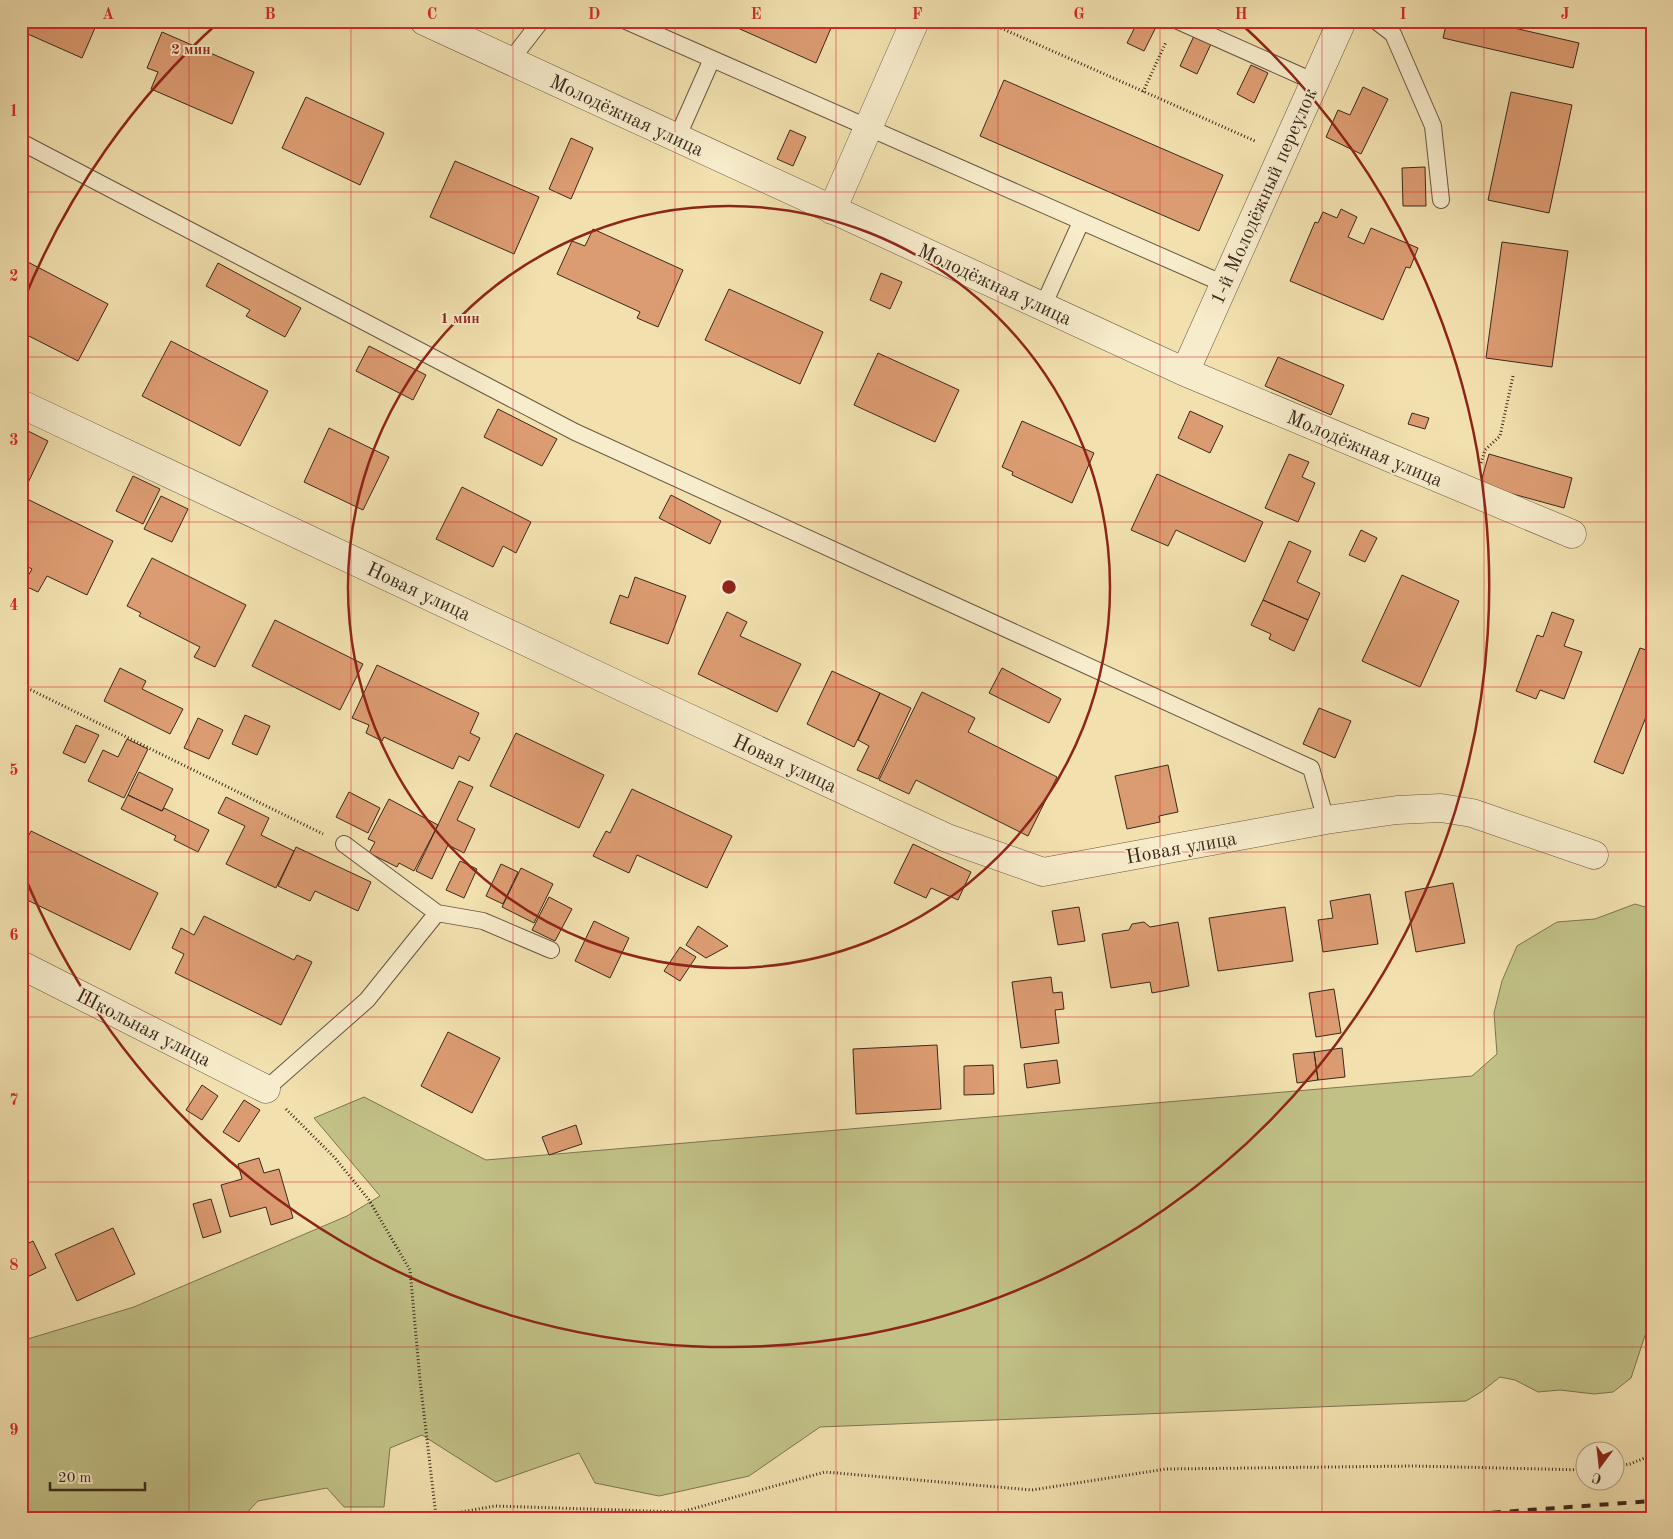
<svg xmlns="http://www.w3.org/2000/svg" width="1673" height="1539" font-family="'Old Standard TT',serif">
	<style>
		.green { fill: #c1c186; stroke: #7e7452 }
		.building { fill: #dc9c71; stroke: #3b281e }
		.lines { fill: none; stroke-linecap: round; stroke-linejoin: round }
		.service-casing { stroke: #695642; stroke-width: 18 }
		.minor-casing { stroke: #695642; stroke-width: 29 }
		.path { stroke: #3b281e; stroke-width: 3; stroke-dasharray: 1 2.5; stroke-linecap: butt }
		.service { stroke: #f7eccb; stroke-width: 16 }
		.minor { stroke: #f7eccb; stroke-width: 28 }
		.rail { stroke: #3b281e; stroke-width: 4; stroke-dasharray: 9 9; stroke-linecap: butt }
		.grid { fill: none; stroke: #d62828; stroke-width: 1; stroke-opacity: 0.55 }
		.ring { fill: none; stroke: #8f2418; stroke-width: 2.5 }
		.labels { text-anchor: middle; stroke-width: 4; stroke-linejoin: round; paint-order: stroke }
		.street-label { font-size: 20px; fill: #3b281e; stroke: #f7eccb }
		.centre { fill: #8f2418; stroke: #f7eccb; stroke-width: 2.5 }
		.ring-label { font-size: 15px; text-anchor: middle; font-weight: bold; fill: #8f2418; stroke: #f7eccb; stroke-width: 4; stroke-linejoin: round; paint-order: stroke }
		.neatline { fill: none; stroke: #d62828; stroke-width: 2 }
		.grid-label { font-size: 16px; text-anchor: middle; font-weight: bold; fill: #d62828 }
	</style>
	<rect width="100%" height="100%" fill="#f2e1af"/>
	<filter id="stains"><feTurbulence type="fractalNoise" baseFrequency=".004" numOctaves="4"/><feColorMatrix values="0 0 0 0 .2 0 0 0 0 .09 0 0 0 0 .02 0 0 0 .5 -.17"/></filter>
	<radialGradient id="worn" r=".72"><stop offset=".6" stop-color="#630" stop-opacity="0"/><stop offset="1" stop-color="#630" stop-opacity=".3"/></radialGradient>
	<path class="green" d="M 1635,904 L 1652,909 L 1652,1314 L 1631,1378 L 1613,1392 L 1594,1394 L 1560,1390 L 1538,1392 L 1515,1380 L 1500,1377 L 1481,1392 L 1466,1401 L 820,1427 L 749,1476 L 659,1496 L 595,1483 L 579,1453 L 496,1482 L 422,1435 L 390,1448 L 384,1507 L 344,1507 L 327,1488 L 258,1501 L 242,1518 L 21,1518 L 21,1341 L 134,1307 L 347,1216 L 380,1196 L 314,1118 L 364,1097 L 486,1160 L 1472,1076 L 1497,1054 L 1494,1013 L 1502,981 L 1517,946 L 1557,922 L 1595,919 Z"/>
	<path class="building" d="M 21,21 L 98,21 L 82,58 L 21,31 Z
		M 722,21 L 834,21 L 816,63 Z
		M 1138,21 L 1158,23 L 1144,51 L 1127,43 Z
		M 1447,21 L 1484,21 L 1579,43 L 1573,68 L 1443,38 Z
		M 162,32 L 254,72 L 232,124 L 151,89 L 158,72 L 147,68 Z
		M 1194,36 L 1211,44 L 1197,74 L 1180,66 Z
		M 1251,65 L 1268,73 L 1254,103 L 1237,94 Z
		M 1004,80 L 1223,175 L 1199,231 L 980,136 Z
		M 1363,87 L 1388,99 L 1361,154 L 1326,137 L 1338,110 L 1350,115 Z
		M 1511,92 L 1572,105 L 1549,213 L 1488,200 Z
		M 306,97 L 384,133 L 360,185 L 282,148 Z
		M 790,130 L 806,137 L 793,166 L 777,159 Z
		M 571,138 L 593,148 L 571,199 L 549,189 Z
		M 455,161 L 539,197 L 514,254 L 430,217 Z
		M 1425,167 L 1426,206 L 1403,206 L 1402,168 Z
		M 1341,209 L 1357,217 L 1348,237 L 1364,244 L 1371,228 L 1418,248 L 1410,268 L 1406,267 L 1383,320 L 1290,281 L 1315,222 L 1318,223 L 1323,212 L 1337,218 Z
		M 593,229 L 683,270 L 658,327 L 637,318 L 640,312 L 557,274 L 572,241 L 585,246 Z
		M 1502,242 L 1568,251 L 1552,367 L 1486,358 Z
		M 26,261 L 108,304 L 78,361 L 21,332 L 21,270 Z
		M 218,263 L 301,308 L 285,337 L 246,316 L 250,310 L 206,286 Z
		M 881,273 L 902,282 L 890,309 L 870,300 Z
		M 729,289 L 823,332 L 800,384 L 705,340 Z
		M 171,341 L 268,391 L 240,446 L 142,396 Z
		M 369,346 L 426,375 L 413,400 L 356,371 Z
		M 878,353 L 959,390 L 935,442 L 854,405 Z
		M 1278,357 L 1344,385 L 1331,415 L 1265,386 Z
		M 498,409 L 557,439 L 542,466 L 484,437 Z
		M 1190,411 L 1223,426 L 1210,453 L 1178,438 Z
		M 1412,413 L 1429,418 L 1425,429 L 1408,424 Z
		M 1022,421 L 1094,453 L 1072,503 L 1012,475 L 1013,472 L 1002,467 Z
		M 329,428 L 389,457 L 363,510 L 304,482 Z
		M 24,429 L 48,441 L 26,487 L 21,484 L 21,434 Z
		M 1289,454 L 1309,462 L 1302,477 L 1315,483 L 1298,522 L 1265,508 Z
		M 1489,454 L 1572,478 L 1564,508 L 1480,485 Z
		M 1157,474 L 1263,522 L 1245,562 L 1176,530 L 1168,546 L 1131,530 Z
		M 133,476 L 160,489 L 143,524 L 116,511 Z
		M 462,487 L 531,522 L 516,553 L 503,546 L 493,567 L 436,539 Z
		M 671,495 L 721,521 L 710,544 L 659,518 Z
		M 21,496 L 113,541 L 87,595 L 47,576 L 38,592 L 23,585 L 32,569 L 22,564 L 21,565 Z
		M 161,496 L 188,509 L 172,542 L 144,529 Z
		M 1361,530 L 1377,538 L 1365,562 L 1349,555 Z
		M 1289,541 L 1311,551 L 1297,582 L 1320,593 L 1308,620 L 1263,600 Z
		M 152,558 L 246,605 L 215,667 L 194,657 L 200,647 L 139,616 L 141,613 L 127,606 Z
		M 1402,575 L 1459,601 L 1420,687 L 1362,661 Z
		M 635,577 L 686,596 L 668,644 L 610,623 L 620,595 L 628,598 Z
		M 1263,600 L 1308,620 L 1294,651 L 1269,639 L 1271,634 L 1251,625 Z
		M 727,612 L 747,622 L 740,636 L 801,664 L 777,712 L 698,674 Z
		M 1552,612 L 1574,620 L 1564,646 L 1582,652 L 1564,699 L 1540,690 L 1536,699 L 1516,691 L 1537,635 L 1543,637 Z
		M 275,620 L 363,664 L 340,710 L 252,666 Z
		M 1640,648 L 1652,652 L 1652,702 L 1623,774 L 1594,762 Z
		M 377,665 L 479,713 L 470,733 L 480,738 L 469,761 L 459,756 L 453,769 L 384,737 L 382,741 L 366,733 L 369,725 L 352,718 Z
		M 120,668 L 146,681 L 142,689 L 183,709 L 170,734 L 104,701 Z
		M 1002,668 L 1061,699 L 1049,723 L 989,693 Z
		M 832,671 L 880,693 L 854,747 L 807,724 Z
		M 922,692 L 975,718 L 968,732 L 1057,777 L 1028,836 L 916,780 L 909,794 L 879,780 Z
		M 880,693 L 911,708 L 878,779 L 857,770 L 869,746 L 858,740 Z
		M 1319,708 L 1351,721 L 1335,758 L 1303,744 Z
		M 245,715 L 270,726 L 257,755 L 232,744 Z
		M 198,718 L 223,730 L 209,759 L 184,748 Z
		M 76,725 L 99,735 L 85,763 L 63,753 Z
		M 516,733 L 604,775 L 579,828 L 490,786 Z
		M 127,739 L 148,749 L 124,798 L 88,781 L 103,750 L 118,757 Z
		M 1168,765 L 1178,812 L 1159,816 L 1160,822 L 1127,829 L 1115,776 Z
		M 139,772 L 173,789 L 162,811 L 128,795 Z
		M 459,781 L 473,787 L 457,820 L 475,829 L 464,853 L 448,845 L 432,879 L 416,871 Z
		M 632,789 L 732,836 L 707,888 L 637,855 L 629,873 L 593,856 L 606,831 L 610,833 Z
		M 349,792 L 380,808 L 368,833 L 336,817 Z
		M 128,795 L 162,811 L 164,808 L 209,830 L 198,852 L 174,840 L 176,836 L 121,809 Z
		M 226,797 L 269,818 L 261,835 L 294,851 L 276,888 L 226,864 L 245,826 L 218,813 Z
		M 389,799 L 438,825 L 414,871 L 399,863 L 397,867 L 369,853 L 375,842 L 368,839 Z
		M 31,831 L 158,893 L 130,950 L 21,897 L 21,889 L 29,873 L 21,870 L 21,850 Z
		M 913,844 L 971,872 L 958,900 L 931,888 L 926,898 L 894,883 Z
		M 296,847 L 371,882 L 358,911 L 315,891 L 310,901 L 278,886 Z
		M 460,861 L 477,869 L 464,898 L 446,890 Z
		M 501,864 L 518,872 L 503,904 L 486,896 Z
		M 521,868 L 553,884 L 534,923 L 502,907 Z
		M 1453,883 L 1465,943 L 1416,952 L 1405,892 Z
		M 1370,894 L 1378,944 L 1323,952 L 1318,920 L 1333,918 L 1330,901 Z
		M 549,897 L 572,909 L 555,941 L 532,930 Z
		M 1079,907 L 1085,941 L 1058,945 L 1052,911 Z
		M 1285,907 L 1293,961 L 1218,971 L 1209,918 Z
		M 204,916 L 294,960 L 297,955 L 312,962 L 281,1025 L 175,973 L 184,954 L 172,948 L 181,928 L 194,935 Z
		M 594,921 L 629,938 L 610,978 L 575,961 Z
		M 1144,922 L 1150,927 L 1178,922 L 1189,986 L 1152,993 L 1150,982 L 1111,988 L 1102,934 L 1129,930 L 1132,924 Z
		M 698,926 L 728,946 L 706,958 L 686,945 Z
		M 680,947 L 696,957 L 680,981 L 664,971 Z
		M 1051,977 L 1053,993 L 1062,992 L 1064,1009 L 1055,1010 L 1059,1043 L 1021,1048 L 1012,982 Z
		M 1334,989 L 1341,1033 L 1316,1037 L 1309,993 Z
		M 448,1032 L 500,1058 L 472,1113 L 421,1086 Z
		M 937,1045 L 941,1109 L 856,1114 L 853,1049 Z
		M 1342,1048 L 1345,1077 L 1318,1080 L 1314,1052 Z
		M 1314,1052 L 1318,1080 L 1297,1083 L 1293,1054 Z
		M 1057,1060 L 1060,1083 L 1027,1088 L 1024,1064 Z
		M 993,1065 L 994,1094 L 964,1095 L 964,1066 Z
		M 202,1085 L 218,1096 L 202,1120 L 186,1110 Z
		M 244,1100 L 260,1110 L 239,1142 L 223,1132 Z
		M 576,1125 L 582,1144 L 549,1155 L 542,1137 Z
		M 259,1158 L 264,1173 L 279,1169 L 293,1218 L 271,1225 L 266,1207 L 230,1217 L 221,1185 L 242,1179 L 238,1164 Z
		M 211,1199 L 221,1232 L 203,1238 L 193,1204 Z
		M 113,1228 L 135,1274 L 77,1301 L 55,1254 Z
		M 33,1241 L 46,1268 L 21,1280 L 21,1247 Z"/>
	<g class="lines">
		<defs>
			<path id="service" d="M 626,21 L 1224,284
				M 1178,21 L 1315,82
				M 1376,21 L 1393,34 L 1433,126 L 1441,200
				M 510,61 L 541,21
				M 677,138 L 712,59
				M 21,142 L 575,432 L 1311,768 L 1326,820
				M 1043,306 L 1081,222
				M 344,844 L 437,913 L 483,921 L 551,950
				M 266,1089 L 367,1000 L 437,913"/>
			<path id="minor" d="M 424,21 L 1185,372 L 1572,534
				M 832,210 L 915,21
				M 1185,372 L 1342,21
				M 21,404 L 637,694 L 947,838 L 1043,872 L 1326,820 L 1397,810 L 1441,808 L 1472,813 L 1594,855
				M 21,965 L 266,1089"/>
		</defs>
		<use href="#service" class="service-casing"/>
		<use href="#minor" class="minor-casing"/>
		<path class="path" d="M 985,21 L 1255,141
			M 1143,92 L 1166,42
			M 1481,463 L 1485,450 L 1500,436 L 1513,376
			M 21,685 L 323,834
			M 286,1109 L 335,1158 L 369,1200 L 410,1270 L 420,1380 L 436,1516
			M 1616,1467 L 1630,1464 L 1652,1455
			M 681,1512 L 684,1518
			M 427,1518 L 495,1506 L 681,1512 L 825,1472 L 1032,1490 L 1166,1469 L 1413,1466 L 1586,1470"/>
		<use href="#service" class="service"/>
		<use href="#minor" class="minor"/>
		<path class="rail" d="M 1420,1518 L 1652,1501"/>
	</g>
	<path class="grid" d="M 189,21 L 189,1518M 351,21 L 351,1518M 513,21 L 513,1518M 675,21 L 675,1518M 836,21 L 836,1518M 998,21 L 998,1518M 1160,21 L 1160,1518M 1322,21 L 1322,1518M 1484,21 L 1484,1518M 21,192 L 1652,192M 21,357 L 1652,357M 21,522 L 1652,522M 21,687 L 1652,687M 21,852 L 1652,852M 21,1017 L 1652,1017M 21,1182 L 1652,1182M 21,1347 L 1652,1347"/>
	<g class="ring">
		<circle cx="729" cy="587" r="381"/>
		<path d="M23 302A761 761 0 0 1 220 21M1238 21A761 761 0 1 1 23 872"/>
	</g>
	<g class="labels">
		<g class="street-label">
			<text transform="translate(627 115) rotate(25)" y="7">Молодёжная улица</text>
			<text transform="translate(1263 196) rotate(-66)" y="7">1-й Молодёжный переулок</text>
			<text transform="translate(995 284) rotate(25)" y="7">Молодёжная улица</text>
			<text transform="translate(1365 448) rotate(23)" y="7">Молодёжная улица</text>
			<text transform="translate(419 591) rotate(25)" y="7">Новая улица</text>
			<text transform="translate(785 763) rotate(25)" y="7">Новая улица</text>
			<text transform="translate(1181 847) rotate(-10)" y="7">Новая улица</text>
			<text transform="translate(144 1027) rotate(27)" y="7">Школьная улица</text>
		</g>
	</g>
	<circle cx="729" cy="587" r="8" class="centre"/>
	<g class="ring-label">
		<text x="191" y="54">2 мин</text>
		<text x="460" y="323">1 мин</text>
	</g>
	<rect width="1673" height="1539" fill="none" stroke="#f2e1af" stroke-width="55"/>
	<g transform="translate(1600 1466) rotate(195)"><circle r="24" fill="#f7eccb" stroke="#ac9e86"/>
	<path d="M0-4L9 19L0 12L-9 19Z" fill="#8f2418"/>
	<text y="-8" font-size="14" font-weight="bold" text-anchor="middle" fill="#3b281e">С</text>
	</g>
	<path d="M50 1482v8h95v-8" fill="none" stroke="#3b281e" stroke-width="2.5"/>
	<text x="58" y="1482" font-size="15" fill="#3b281e" stroke="#f7eccb" stroke-width="4" paint-order="stroke">20 m</text>
	<rect x="28" y="28" width="1618" height="1484" class="neatline"/>
	<g class="grid-label">
		<text x="108" y="19">A</text>
		<text x="270" y="19">B</text>
		<text x="432" y="19">C</text>
		<text x="594" y="19">D</text>
		<text x="756" y="19">E</text>
		<text x="917" y="19">F</text>
		<text x="1079" y="19">G</text>
		<text x="1241" y="19">H</text>
		<text x="1403" y="19">I</text>
		<text x="1565" y="19">J</text>
		<text x="14" y="116">1</text>
		<text x="14" y="281">2</text>
		<text x="14" y="445">3</text>
		<text x="14" y="610">4</text>
		<text x="14" y="775">5</text>
		<text x="14" y="940">6</text>
		<text x="14" y="1105">7</text>
		<text x="14" y="1270">8</text>
		<text x="14" y="1435">9</text>
	</g>
	<rect width="100%" height="100%" filter="url(#stains)"/>
	<rect width="100%" height="100%" fill="url(#worn)"/>
</svg>
